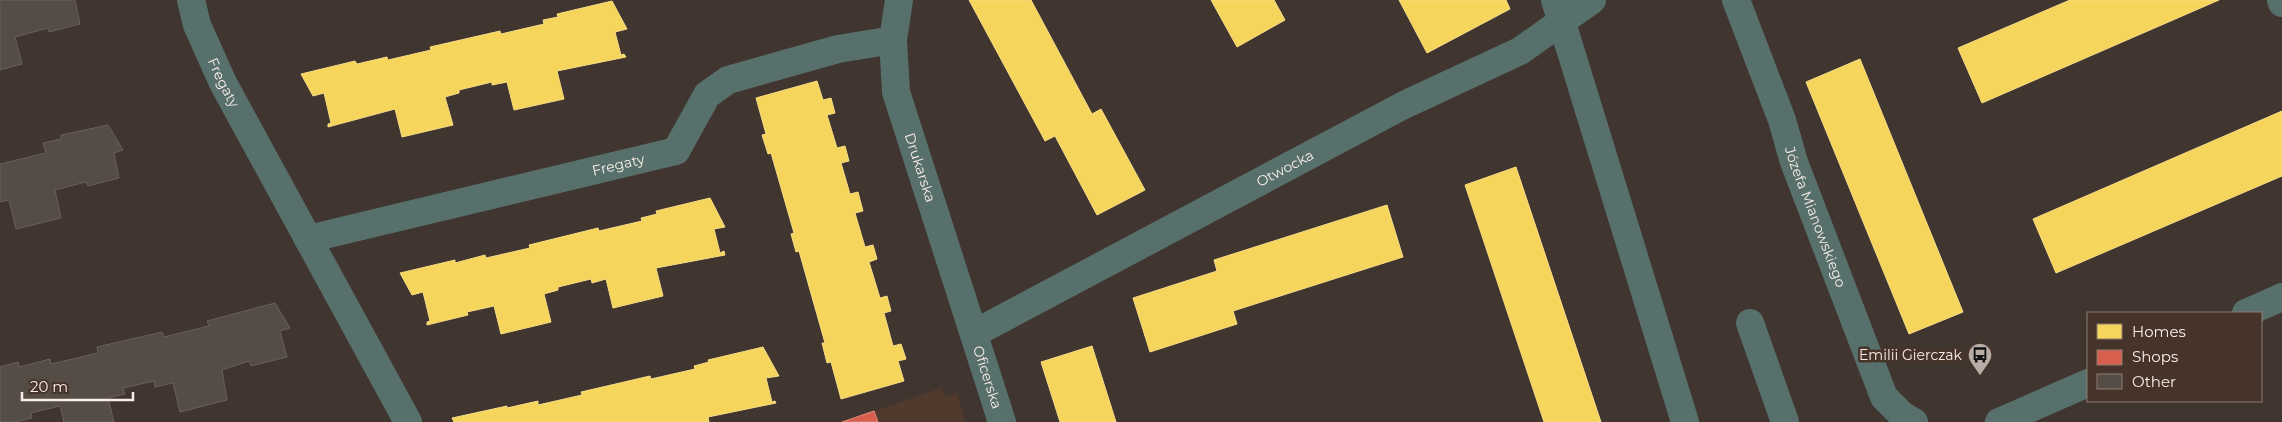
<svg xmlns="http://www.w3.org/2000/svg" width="2282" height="422" font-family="Montserrat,sans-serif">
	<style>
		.built { fill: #52392e }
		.homes { fill: #f6d55c; stroke: #f7dc86 }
		.shops { fill: #d6604d; stroke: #e18a7b }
		.building { fill: #554c46; stroke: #69605b }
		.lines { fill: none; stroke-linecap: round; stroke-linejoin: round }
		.minor { stroke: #57706c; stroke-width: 28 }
		.labels { text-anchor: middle; stroke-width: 5; stroke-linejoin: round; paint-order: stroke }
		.street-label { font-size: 14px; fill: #faede7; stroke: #463329 }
		.poi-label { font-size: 14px; fill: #faede7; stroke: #463329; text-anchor: end }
	</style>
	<rect width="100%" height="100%" fill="#40352f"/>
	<path class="built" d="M 941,388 L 945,397 L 957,394 L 965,422 L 842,422 Z"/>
	<path class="homes" d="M 969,0 L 1031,0 L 1092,114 L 1101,109 L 1145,190 L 1097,215 L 1055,136 L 1045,141 Z
		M 1211,0 L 1274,0 L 1285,20 L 1237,47 Z
		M 1399,0 L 1506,0 L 1510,9 L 1427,53 Z
		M 2070,0 L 2219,0 L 1982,103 L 1958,48 Z
		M 612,1 L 627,29 L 615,32 L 621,55 L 624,54 L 626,57 L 557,71 L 564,99 L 514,110 L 507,82 L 492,85 L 492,82 L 459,90 L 459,93 L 445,97 L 453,125 L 402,137 L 395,109 L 328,127 L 328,124 L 331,123 L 324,93 L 313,96 L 301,74 L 355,61 L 357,64 L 387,57 L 388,60 L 431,50 L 430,47 L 500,31 L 501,34 L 544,24 L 543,20 L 558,17 L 557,14 Z
		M 1860,59 L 1963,312 L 1909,334 L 1806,82 Z
		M 817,81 L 823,100 L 831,98 L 835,113 L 827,115 L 837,148 L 845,146 L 849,161 L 841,163 L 850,194 L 858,192 L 863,211 L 855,213 L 865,247 L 873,245 L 877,259 L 869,262 L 880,298 L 887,296 L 891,311 L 884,313 L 893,346 L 901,344 L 906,359 L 898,361 L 904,381 L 841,399 L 831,362 L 827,363 L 822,343 L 825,343 L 799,251 L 796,252 L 791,234 L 794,233 L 771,153 L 768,154 L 762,135 L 766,134 L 756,98 Z
		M 2282,111 L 2282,176 L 2056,273 L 2033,219 Z
		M 1516,167 L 1601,422 L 1544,422 L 1465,185 Z
		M 710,198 L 725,227 L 714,229 L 720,253 L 724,251 L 725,255 L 656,268 L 663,296 L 613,308 L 606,279 L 592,283 L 591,279 L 558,287 L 558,290 L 544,294 L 551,322 L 501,334 L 494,306 L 467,312 L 468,315 L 427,325 L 427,322 L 430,321 L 423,292 L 412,295 L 400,273 L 455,260 L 455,263 L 485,255 L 486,258 L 530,248 L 529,245 L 598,228 L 599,231 L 642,221 L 641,218 L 657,214 L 656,211 Z
		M 1387,205 L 1403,257 L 1233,311 L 1237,324 L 1150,352 L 1133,298 L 1217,271 L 1214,260 Z
		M 1092,346 L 1116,422 L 1060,422 L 1041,362 Z
		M 763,347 L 779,376 L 766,378 L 772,402 L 775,401 L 776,403 L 708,417 L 709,422 L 454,422 L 452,418 L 507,406 L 507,408 L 538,401 L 538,405 L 582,395 L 581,392 L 650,376 L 651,379 L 695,369 L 694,366 L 709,362 L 708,360 Z"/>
	<path class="shops" d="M 874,411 L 878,422 L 842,422 Z"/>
	<path class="building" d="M 5,0 L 75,0 L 80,24 L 49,32 L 48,28 L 15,37 L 22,64 L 0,70 L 0,1 Z
		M 108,125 L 123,150 L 114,153 L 119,178 L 88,186 L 86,182 L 55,190 L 61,218 L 16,229 L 9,200 L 0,202 L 0,164 L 46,153 L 43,143 L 61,139 L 61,135 Z
		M 275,303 L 290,328 L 280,331 L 287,357 L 251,366 L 249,361 L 222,370 L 227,400 L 180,412 L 173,383 L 155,387 L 154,381 L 123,388 L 125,394 L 108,398 L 114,422 L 64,422 L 60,406 L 31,413 L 32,418 L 15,422 L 0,422 L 0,367 L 18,362 L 19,367 L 50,359 L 51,364 L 98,353 L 97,347 L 162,332 L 164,337 L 209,326 L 207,321 Z"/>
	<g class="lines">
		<g class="minor">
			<path id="s1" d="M 191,0 L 197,25 L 223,83 L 408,422"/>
			<path id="s2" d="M 899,0 L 893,40 L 896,92 L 1002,422"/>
			<path d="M 1555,0 L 1685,422"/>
			<path id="s3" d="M 1736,0 L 1782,120 L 1794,162 L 1884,397 L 1902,415 L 1914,422"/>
			<path d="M 2281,0 L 2282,3"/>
			<path id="s4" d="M 308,239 L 676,151 L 707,95 L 728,80 L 838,49 L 893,40"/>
			<path d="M 2246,313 L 2282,297"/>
			<path d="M 1750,323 L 1785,422"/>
			<path id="s5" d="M 975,333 L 1404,105 L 1520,51 L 1592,0"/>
			<path d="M 1999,422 L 2088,383"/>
		</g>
	</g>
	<defs>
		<symbol id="bus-pin" viewBox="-11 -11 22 30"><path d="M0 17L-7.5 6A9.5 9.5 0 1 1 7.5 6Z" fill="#b9ada7" stroke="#463329"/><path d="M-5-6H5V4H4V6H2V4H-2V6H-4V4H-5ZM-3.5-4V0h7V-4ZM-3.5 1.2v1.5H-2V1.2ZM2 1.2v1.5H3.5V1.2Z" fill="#111"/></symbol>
	</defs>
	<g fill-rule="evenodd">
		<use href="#bus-pin" x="1966" y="341" width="28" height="38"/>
	</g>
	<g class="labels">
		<g class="street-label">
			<text dy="5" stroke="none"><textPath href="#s1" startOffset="89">Fregaty</textPath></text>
			<text dy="5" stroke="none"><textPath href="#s4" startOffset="319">Fregaty</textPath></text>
			<text dy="5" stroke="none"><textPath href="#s2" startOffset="172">Drukarska</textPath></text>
			<text dy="5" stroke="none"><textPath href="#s5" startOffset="351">Otwocka</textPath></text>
			<text dy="5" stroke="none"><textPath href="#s3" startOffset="231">Józefa Mianowskiego</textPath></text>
			<text dy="5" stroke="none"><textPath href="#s2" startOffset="392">Oficerska</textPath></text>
		</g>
		<g class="poi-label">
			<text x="1962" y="360">Emilii Gierczak</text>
		</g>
	</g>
	<rect x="2087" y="312" width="175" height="90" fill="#463329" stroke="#8e7d75"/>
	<rect x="2097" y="324" width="25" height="15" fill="#f6d55c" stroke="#8e7d75"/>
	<text x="2132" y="337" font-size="15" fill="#faede7">Homes</text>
	<rect x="2097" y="350" width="25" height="15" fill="#d6604d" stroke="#8e7d75"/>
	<text x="2132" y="362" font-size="15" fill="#faede7">Shops</text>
	<rect x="2097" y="374" width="25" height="15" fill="#554c46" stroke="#8e7d75"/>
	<text x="2132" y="387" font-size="15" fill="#faede7">Other</text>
	<path d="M22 392v8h111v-8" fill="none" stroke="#faede7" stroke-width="2.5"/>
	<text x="30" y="392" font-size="15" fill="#faede7" stroke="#463329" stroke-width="4" paint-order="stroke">20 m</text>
</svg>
